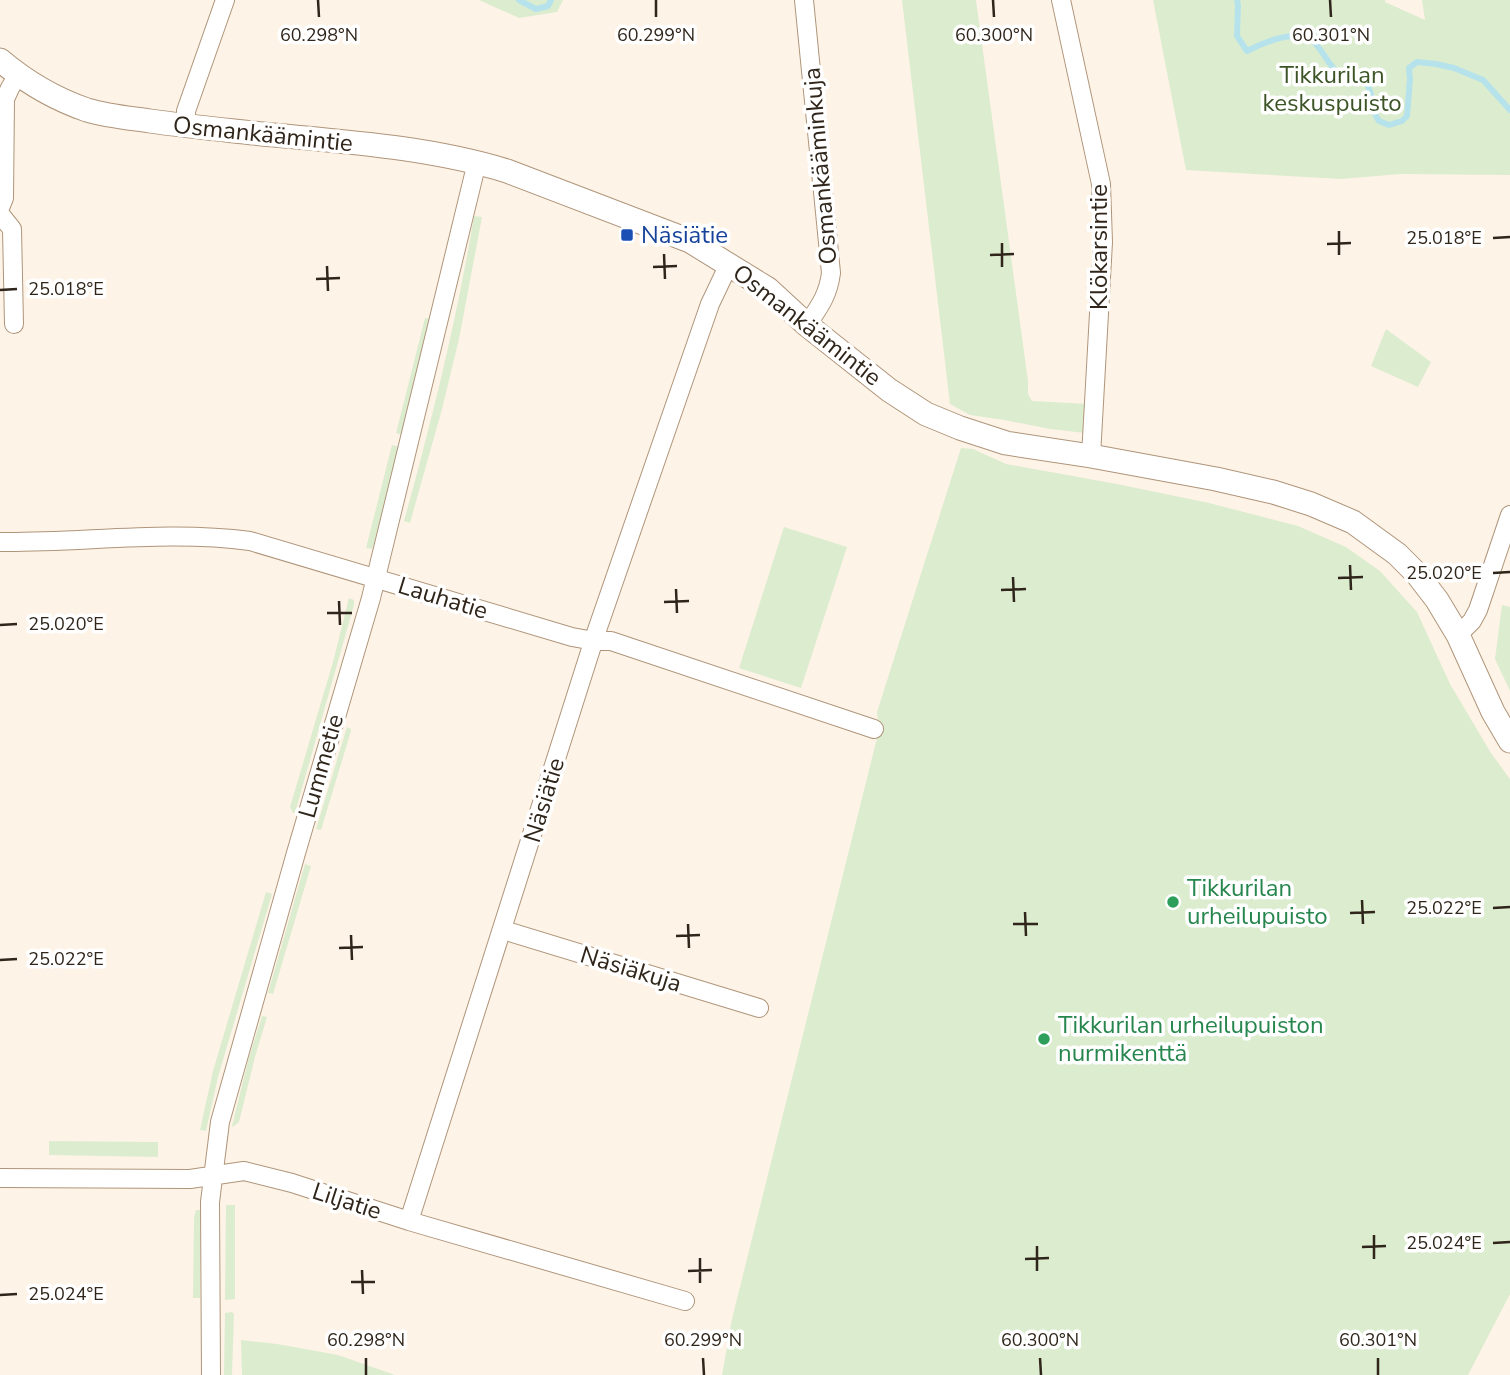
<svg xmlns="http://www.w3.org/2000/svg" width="1510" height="1375" font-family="'Nunito Sans',sans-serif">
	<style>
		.green { fill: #dceccf }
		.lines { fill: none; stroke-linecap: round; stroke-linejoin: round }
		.stream { stroke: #b6e3eb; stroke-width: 6 }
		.minor-casing { stroke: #af957a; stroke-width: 20 }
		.tertiary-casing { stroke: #af957a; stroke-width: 25 }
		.minor { stroke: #fff; stroke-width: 18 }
		.tertiary { stroke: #fff; stroke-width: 23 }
		.ticks { fill: none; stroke: #2f251a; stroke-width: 2.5 }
		.transit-dot { fill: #1a4fb4; stroke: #fff; stroke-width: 2.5 }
		.leisure-dot { fill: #2e9e5b; stroke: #fff; stroke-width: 2.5 }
		.labels { text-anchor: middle; stroke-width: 7; stroke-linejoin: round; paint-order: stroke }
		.park-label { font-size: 24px; fill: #3d5526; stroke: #fff }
		.street-label { font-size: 24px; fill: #2f251a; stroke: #fff }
		.transit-label { font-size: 24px; fill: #164399; stroke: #fff; text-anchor: start }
		.leisure-label { font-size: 24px; fill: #27864d; stroke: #fff; text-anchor: start }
		.ticks-label { font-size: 18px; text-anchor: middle; fill: #2f251a; stroke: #fff; stroke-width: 7; stroke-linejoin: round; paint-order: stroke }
	</style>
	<rect width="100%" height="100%" fill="#fef3e7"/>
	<path class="green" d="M 479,0 L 563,0 L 557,12 L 519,18 Z
		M 902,0 L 976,0 L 1028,381 L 1028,394 L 1032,401 L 1087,404 L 1085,433 L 1050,429 L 1004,420 L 970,415 L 950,404 Z
		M 1153,0 L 1385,0 L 1385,2 L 1425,20 L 1422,0 L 1510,0 L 1510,175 L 1400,174 L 1341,179 L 1186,170 Z
		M 474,216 L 482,217 L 459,339 L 442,409 L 410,523 L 404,521 C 432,420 457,319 474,216 Z
		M 425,318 L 431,319 L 403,435 L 396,433 Z
		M 1386,329 L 1431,362 L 1418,387 L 1371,366 Z
		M 392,445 L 400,447 L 374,544 L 372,549 L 366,548 Z
		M 961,448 L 973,449 L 1006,464 L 1117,484 L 1209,503 L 1298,526 L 1346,547 L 1380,571 L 1417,612 L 1450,684 L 1491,753 L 1510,779 L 1510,1294 L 1468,1375 L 722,1375 L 732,1319 L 879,730 L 877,712 Z
		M 784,527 L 847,547 L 801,688 L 739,668 Z
		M 349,598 L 354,600 L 354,605 L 295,813 L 293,813 L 290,807 L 333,662 Z
		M 1502,605 L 1510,607 L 1510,691 L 1495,659 Z
		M 347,727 L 351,729 L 351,731 L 321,830 L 316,829 Z
		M 305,864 L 311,866 L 273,994 L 268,993 Z
		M 266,892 L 272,894 L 218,1077 L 206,1131 L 200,1130 L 213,1071 Z
		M 262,1016 L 267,1017 L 255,1057 L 239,1122 L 233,1127 L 232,1126 L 249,1057 Z
		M 49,1141 L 158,1142 L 158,1157 L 49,1155 Z
		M 226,1205 L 235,1205 L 235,1299 L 225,1300 Z
		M 196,1210 L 200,1210 L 200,1298 L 193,1298 L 194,1218 Z
		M 232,1312 L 234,1314 L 232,1375 L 224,1375 L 225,1313 Z
		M 241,1340 L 277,1344 L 338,1355 L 395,1375 L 242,1375 Z"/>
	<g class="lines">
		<path class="stream" d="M 519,0 L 536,9 L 548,6 L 551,0
			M 1237,0 L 1238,5 L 1237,36 L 1247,51 C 1262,43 1300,27 1314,42 C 1323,51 1328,64 1338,73 C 1346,80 1361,75 1367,85 C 1373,93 1371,102 1374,111 C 1375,114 1377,118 1379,121 L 1389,125 L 1402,121 L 1407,116 L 1410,79 L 1409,68 L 1417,62 L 1436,64 L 1454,68 L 1483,80 L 1510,110"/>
		<defs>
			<path id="minor" d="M 804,0 L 831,273 C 828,296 819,307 807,325
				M 1061,0 L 1101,184 L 1103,242 L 1091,456
				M 186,125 L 186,111 L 225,0
				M 0,208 L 4,198 L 5,99 L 10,88 L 18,75
				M 0,214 L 12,229 L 14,324
				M 0,542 C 83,543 167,530 250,541 L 572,637 L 594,641 L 611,641 L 874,729
				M 1458,635 L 1472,621 L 1478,610 L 1510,515
				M 503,930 L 759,1008
				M 0,1178 L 190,1179 L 244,1171 L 292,1183 L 409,1221 L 685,1301
				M 409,1221 L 596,633 L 710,304 L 729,264
				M 211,1375 L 210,1202 L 220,1122 L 296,853 L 371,598 L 477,162"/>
			<path id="tertiary" d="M 0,60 C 26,82 55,99 87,110 C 107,116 129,118 150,121 C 178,125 206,128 234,131 C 325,141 419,144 507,171 L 690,241 L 768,289 L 807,325 L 889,390 L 926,414 L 960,428 L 1006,443 L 1091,456 L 1216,479 L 1273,492 L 1311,504 L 1353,522 L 1397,554 L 1417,574 L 1437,600 L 1458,635 L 1493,712 L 1510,741"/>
		</defs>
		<use href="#minor" class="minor-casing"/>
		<use href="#tertiary" class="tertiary-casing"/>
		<use href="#minor" class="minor"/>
		<use href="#tertiary" class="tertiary"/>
	</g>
	<path class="ticks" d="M 318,0 L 319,17M 656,0 L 656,17M 993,0 L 994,17M 1330,0 L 1331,17M 1339,231 L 1339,255M 1493,238 L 1510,237M 1002,243 L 1002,267M 1327,244 L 1351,243M 664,254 L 665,279M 990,255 L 1014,254M 327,266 L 328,291M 653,267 L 677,266M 316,279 L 340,278M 0,290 L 17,289M 1350,565 L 1351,590M 1493,573 L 1510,572M 1013,577 L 1014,602M 1338,578 L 1363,577M 676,589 L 677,613M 1001,590 L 1026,589M 339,601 L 340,625M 664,602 L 689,601M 327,613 L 352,613M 0,625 L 17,624M 1362,900 L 1363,924M 1493,908 L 1510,907M 1025,912 L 1026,936M 1350,913 L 1375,912M 688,924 L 689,948M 1013,924 L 1038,924M 351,935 L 352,960M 676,936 L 700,935M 339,948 L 363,947M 0,960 L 17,959M 1374,1235 L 1374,1259M 1493,1243 L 1510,1242M 1037,1246 L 1037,1271M 1362,1247 L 1386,1246M 700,1258 L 700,1283M 1025,1259 L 1049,1258M 362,1270 L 363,1294M 688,1271 L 712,1270M 351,1282 L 375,1282M 0,1295 L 17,1294M 366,1358 L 366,1375M 703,1358 L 704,1375M 1040,1358 L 1041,1375M 1378,1358 L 1378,1375"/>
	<rect class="transit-dot" x="620" y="228" width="14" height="14" rx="3.5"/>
	<g class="leisure-dot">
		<circle cx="1173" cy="902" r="7"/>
		<circle cx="1044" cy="1039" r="7"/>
	</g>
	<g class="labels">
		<g class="park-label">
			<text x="1332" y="83">Tikkurilan<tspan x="1332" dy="28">keskuspuisto</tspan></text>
		</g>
		<g class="street-label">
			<text transform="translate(263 134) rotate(6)" y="8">Osmankäämintie</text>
			<text transform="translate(820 166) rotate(-95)" y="8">Osmankääminkuja</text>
			<text transform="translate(1099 247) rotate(-90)" y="8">Klökarsintie</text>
			<text transform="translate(807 325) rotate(38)" y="8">Osmankäämintie</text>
			<text transform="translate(443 598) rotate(17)" y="8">Lauhatie</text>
			<text transform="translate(321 766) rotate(-74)" y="8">Lummetie</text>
			<text transform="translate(544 800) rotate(-73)" y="8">Näsiätie</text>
			<text transform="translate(631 969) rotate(17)" y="8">Näsiäkuja</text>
			<text transform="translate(347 1201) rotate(18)" y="8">Liljatie</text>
		</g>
		<g class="transit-label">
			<text x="641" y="243">Näsiätie</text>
		</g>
		<g class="leisure-label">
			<text x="1187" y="896">Tikkurilan<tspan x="1187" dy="28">urheilupuisto</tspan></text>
			<text x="1058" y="1033">Tikkurilan urheilupuiston<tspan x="1058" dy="28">nurmikenttä</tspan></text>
		</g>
	</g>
	<g class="ticks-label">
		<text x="319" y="41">60.298°N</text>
		<text x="656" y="41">60.299°N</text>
		<text x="994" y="41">60.300°N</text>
		<text x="1331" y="41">60.301°N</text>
		<text x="1444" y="244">25.018°E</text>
		<text x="66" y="295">25.018°E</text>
		<text x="1444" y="579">25.020°E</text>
		<text x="66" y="630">25.020°E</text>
		<text x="1444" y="914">25.022°E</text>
		<text x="66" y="965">25.022°E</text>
		<text x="1444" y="1249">25.024°E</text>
		<text x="66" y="1300">25.024°E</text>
		<text x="366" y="1346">60.298°N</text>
		<text x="703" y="1346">60.299°N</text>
		<text x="1040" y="1346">60.300°N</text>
		<text x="1378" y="1346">60.301°N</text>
	</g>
</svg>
